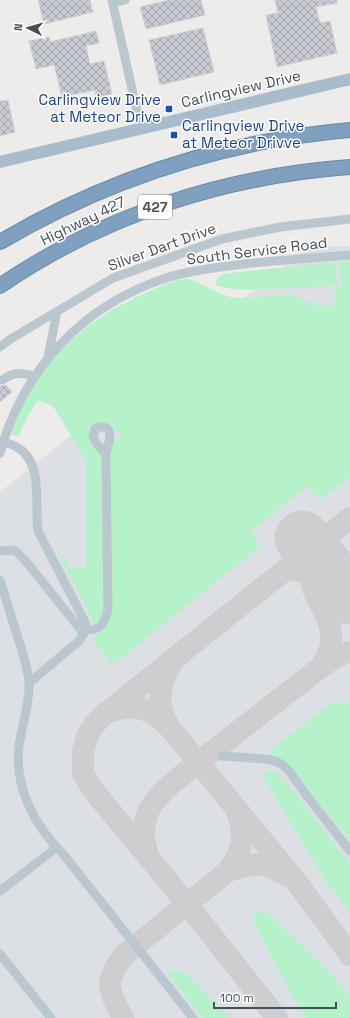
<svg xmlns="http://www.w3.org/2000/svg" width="350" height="1018" font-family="'Space Grotesk',sans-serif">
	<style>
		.airport { fill: #dce0e4 }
		.green { fill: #b5f1c9 }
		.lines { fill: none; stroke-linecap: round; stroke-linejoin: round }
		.taxiway { stroke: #ceced0; stroke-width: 22 }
		.runway { stroke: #ceced0; stroke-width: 55 }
		.building { fill: url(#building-cross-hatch); stroke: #ced2d8 }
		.highway-casing { stroke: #6a8baa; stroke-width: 16 }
		.minor { stroke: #bbc7cf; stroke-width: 9 }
		.major { stroke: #a8bccd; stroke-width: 12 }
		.highway { stroke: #7fa0be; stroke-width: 14 }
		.transit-dot { fill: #1a4fb4; stroke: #fff; stroke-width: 1.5 }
		.labels { text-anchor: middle; stroke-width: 3; stroke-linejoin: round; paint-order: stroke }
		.shield { fill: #fff; stroke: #7b848b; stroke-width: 1 }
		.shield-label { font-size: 14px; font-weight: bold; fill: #435059 }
		.street-label { font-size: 15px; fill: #435059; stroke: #fff }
		.transit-label { font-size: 15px; fill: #164399; stroke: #fff; text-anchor: end }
	</style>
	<defs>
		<pattern id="building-cross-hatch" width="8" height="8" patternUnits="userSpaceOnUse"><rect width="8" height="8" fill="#c7cad1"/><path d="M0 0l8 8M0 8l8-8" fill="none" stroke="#a3a6ad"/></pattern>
	</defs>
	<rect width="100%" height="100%" fill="#eeebeb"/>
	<path class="airport" d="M 350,246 L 350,1018 L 0,1018 L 0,492 L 308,247 Z"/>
	<path class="green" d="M 350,261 L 350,477 L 320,500 L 308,486 L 251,531 L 261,546 L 113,665 L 91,639 L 99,633 L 106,621 L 108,459 L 113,441 L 120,439 L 121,433 L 114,430 L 112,423 L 98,424 L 90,438 L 101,455 L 103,472 L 106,609 L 97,625 L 94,625 L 89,612 L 57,552 L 58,549 L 70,568 L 86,568 L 86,460 L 53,406 L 41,401 L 37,402 L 29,414 L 19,435 L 14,436 L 12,435 L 12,431 C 16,422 19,412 23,403 C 51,349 96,314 150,291 C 157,287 180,278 188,279 C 201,282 216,293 230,297 C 245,300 274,295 290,295 L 295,295 L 316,306 L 336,305 L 334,288 L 342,288 L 339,262 Z
		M 336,262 L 337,285 L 335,286 L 243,290 L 227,288 L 216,285 C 215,276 223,274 230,273 Z
		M 333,702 L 350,703 L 350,840 L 314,797 L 291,765 L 271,756 L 272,749 Z
		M 265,770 L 274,771 L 284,779 L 350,864 L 350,912 L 326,882 L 270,788 C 266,782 262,777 265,770 Z
		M 256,911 L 267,912 L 331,973 L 350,997 L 350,1018 L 307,1018 L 301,1011 L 253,922 Z
		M 177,969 L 186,973 L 231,1018 L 203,1018 L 168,974 Z"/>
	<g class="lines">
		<path class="taxiway" d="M 296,571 L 316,572 L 337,581
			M 173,662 C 163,677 157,693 162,711 C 163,717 168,723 170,728 L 295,880 L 350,955
			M 320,668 C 323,663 327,657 329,652 C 343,606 287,594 322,542
			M 109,712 C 134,702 152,709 169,727
			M 149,857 C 143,842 142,825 149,810 C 159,790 199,762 217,748 C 254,719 291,690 328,662 L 344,653 L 350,652
			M 228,871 C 243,850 246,837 237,812
			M 123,1018 C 118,1009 109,992 110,982 C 111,972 118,964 123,956 L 228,871 C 239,868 252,863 263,865 C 273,867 282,873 290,877
			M 277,1018 L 187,904 L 93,790 L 83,773 L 83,752 L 87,736 L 94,725 L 105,714 L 350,518"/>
		<path class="runway" d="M 302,538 L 350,597"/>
	</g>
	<path class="building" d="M 38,0 L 90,0 L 93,12 L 44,24 Z
		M 169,0 L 201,0 L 205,15 L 146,29 L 140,7 Z
		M 275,0 L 337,0 L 337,3 L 316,7 L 320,23 L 330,21 L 337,53 L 277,67 L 266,15 L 278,13 Z
		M 203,28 L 214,72 L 160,85 L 149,40 Z
		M 96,31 L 99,43 L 86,46 L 90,64 L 104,61 L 112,94 L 96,98 L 95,90 L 62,97 L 54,65 L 36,69 L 29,41 L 49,37 L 50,42 Z
		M 8,100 L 15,132 L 0,136 L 0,101 Z
		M 6,385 L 12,392 L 0,402 L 0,386 Z"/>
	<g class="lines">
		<defs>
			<path id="highway" d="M 0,242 C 109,178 224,141 350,130
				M 0,286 C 103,215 226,176 350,167"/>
		</defs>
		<use href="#highway" class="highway-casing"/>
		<path class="minor" d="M 112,0 L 141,129
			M 113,3 L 125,0
			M 0,347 L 9,340 L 113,278 L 222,239 L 280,227 L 350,219
			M 48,357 L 57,311
			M 2,380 C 16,371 19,373 35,376
			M 3,442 C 7,443 11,444 15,446 C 45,461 34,505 38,531 L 85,622 L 86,630 L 79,641 L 29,683
			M 0,453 C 24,367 84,304 169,277 C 193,270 219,267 244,264 C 279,260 315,258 350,255
			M 0,551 L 12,550 L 17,552 L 29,565 L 84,634
			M 0,580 C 6,598 11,617 17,635 C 22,651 28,666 29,683 C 30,704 22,725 19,746 C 14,787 35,827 64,855 L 193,1018
			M 86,630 C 101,630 104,624 108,610 L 106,454 L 110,438 L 109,431 L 108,429 L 105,427 L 98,427 L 95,429 L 93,436 L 96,443 L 106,454
			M 222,756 L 266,759 L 275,761 L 283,765 L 290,772 L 307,796 L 350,851
			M 0,891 L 56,848
			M 0,954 L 51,1018"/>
		<path class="major" d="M 0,162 L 350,79"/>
		<use href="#highway" class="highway"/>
	</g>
	<g class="transit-dot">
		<rect x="165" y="105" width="8" height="8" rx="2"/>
		<rect x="170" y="131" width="8" height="8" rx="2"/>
	</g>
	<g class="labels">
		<rect class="shield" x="138" y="195" width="34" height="24" rx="3"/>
		<g class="shield-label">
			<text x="155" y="212">427</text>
		</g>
		<g class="street-label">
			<text transform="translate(241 89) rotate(-13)" y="5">Carlingview Drive</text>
			<text transform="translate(83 221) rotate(-26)" y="5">Highway 427</text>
			<text transform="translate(162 247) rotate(-20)" y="5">Silver Dart Drive</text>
			<text transform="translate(257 251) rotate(-7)" y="5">South Service Road</text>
		</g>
		<g class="transit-label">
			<text x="161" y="105">Carlingview Drive<tspan x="161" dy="17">at Meteor Drive</tspan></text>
			<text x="182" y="131" text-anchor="start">Carlingview Drive<tspan x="182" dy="17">at Meteor Drivve</tspan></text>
		</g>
	</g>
	<g transform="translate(28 28) rotate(275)" stroke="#ffffff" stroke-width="3" paint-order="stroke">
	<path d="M0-3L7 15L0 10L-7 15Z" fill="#435059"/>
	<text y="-6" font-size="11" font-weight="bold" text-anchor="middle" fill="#435059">N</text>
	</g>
	<path d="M214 1002v6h122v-6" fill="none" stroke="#435059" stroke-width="2"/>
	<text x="220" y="1002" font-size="12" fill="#435059" stroke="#ffffff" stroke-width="3" paint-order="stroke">100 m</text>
</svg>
